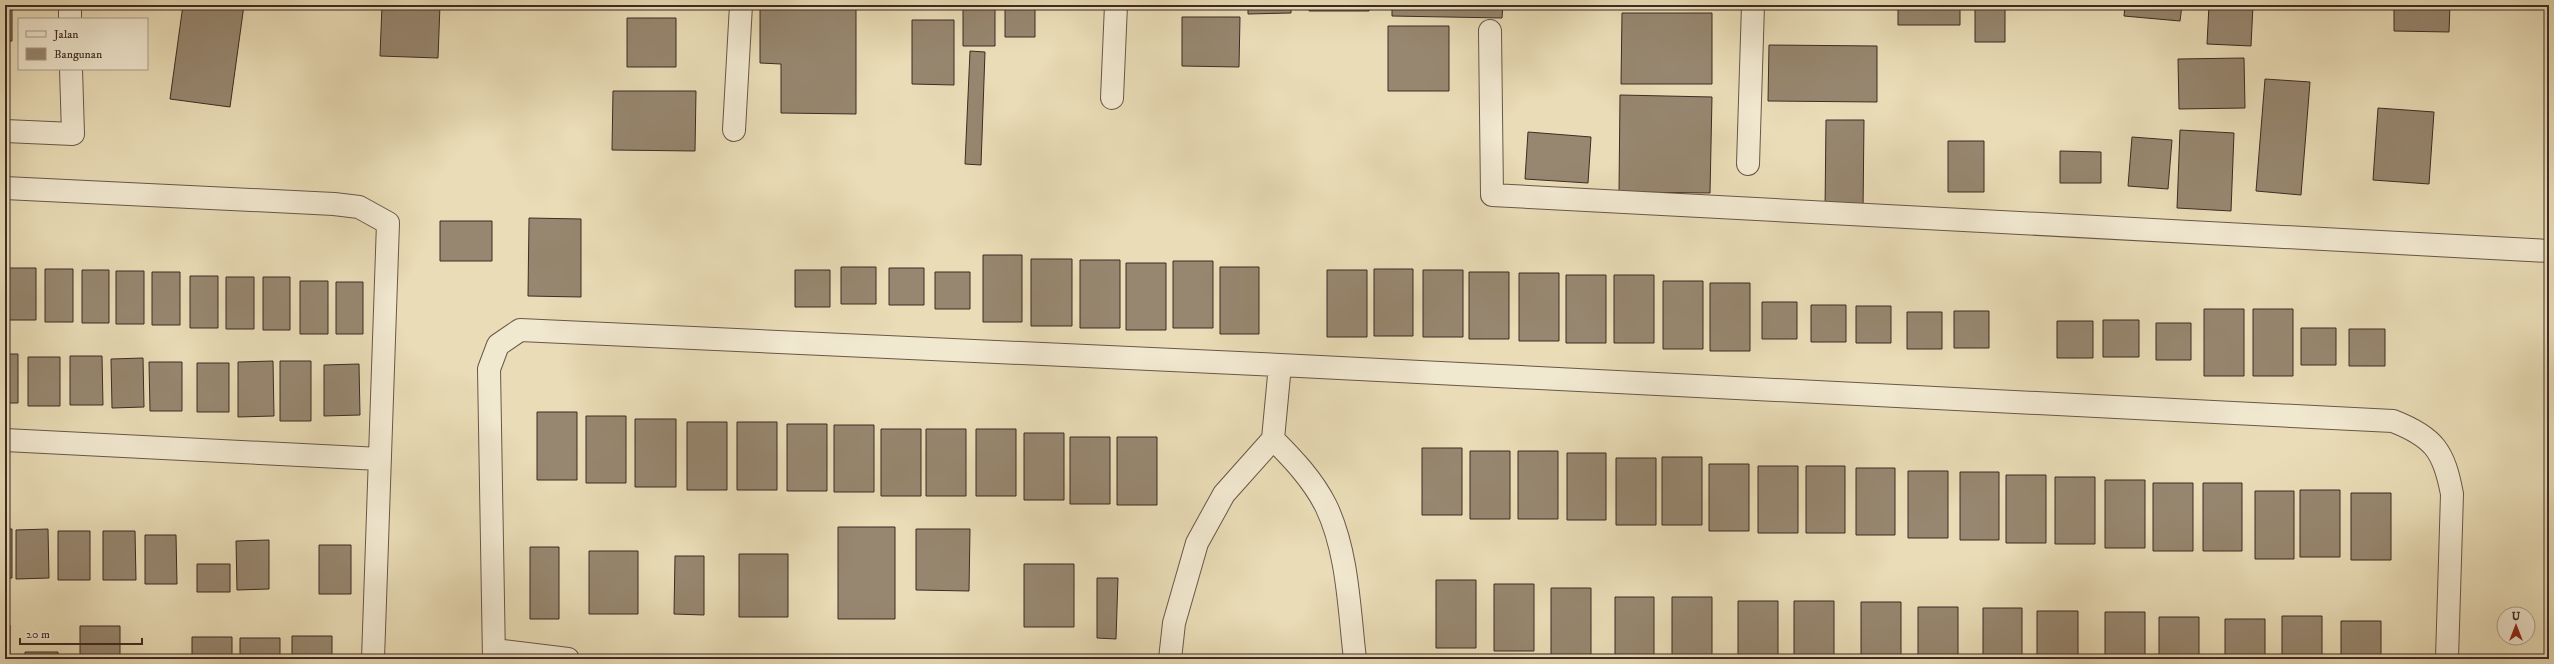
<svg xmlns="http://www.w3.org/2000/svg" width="2554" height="664" font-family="'IM FELL DW Pica',serif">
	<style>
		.building { fill: #978770; stroke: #3e2b24 }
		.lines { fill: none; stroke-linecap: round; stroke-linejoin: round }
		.street-casing { stroke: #695748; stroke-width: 24 }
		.street { stroke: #f1e8d0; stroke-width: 22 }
	</style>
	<rect width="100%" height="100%" fill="#e9dcb6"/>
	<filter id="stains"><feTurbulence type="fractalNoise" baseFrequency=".005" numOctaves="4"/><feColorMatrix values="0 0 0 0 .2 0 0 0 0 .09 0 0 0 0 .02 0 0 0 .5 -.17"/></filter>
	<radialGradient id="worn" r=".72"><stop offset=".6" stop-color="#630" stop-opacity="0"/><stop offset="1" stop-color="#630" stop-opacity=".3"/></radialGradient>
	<path class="building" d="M 5,5 L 12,5 L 12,41 L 5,41 Z
		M 183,5 L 244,5 L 230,107 L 170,99 Z
		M 382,5 L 440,5 L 438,58 L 380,56 Z
		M 760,5 L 856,5 L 856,114 L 781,113 L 781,64 L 760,63 Z
		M 963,5 L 995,5 L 995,46 L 963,46 Z
		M 1248,5 L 1291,5 L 1291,13 L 1248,14 Z
		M 1309,5 L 1369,5 L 1369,11 L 1309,11 Z
		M 1392,5 L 1503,5 L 1502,18 L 1392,16 Z
		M 1779,5 L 1861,5 L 1861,9 Z
		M 1898,5 L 1960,5 L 1960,25 L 1898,25 Z
		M 1975,5 L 2005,5 L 2005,42 L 1975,42 Z
		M 2125,5 L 2182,5 L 2180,21 L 2124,16 Z
		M 2209,5 L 2253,5 L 2251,46 L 2207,44 Z
		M 2394,5 L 2450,5 L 2449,32 L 2394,31 Z
		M 1005,6 L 1035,6 L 1035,37 L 1005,37 Z
		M 1622,13 L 1712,13 L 1712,84 L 1621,84 Z
		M 1182,17 L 1240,17 L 1239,67 L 1182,66 Z
		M 627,18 L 676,18 L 676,67 L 627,67 Z
		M 912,20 L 954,20 L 954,85 L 912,84 Z
		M 1388,26 L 1449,26 L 1449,91 L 1388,91 Z
		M 1769,45 L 1877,46 L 1877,102 L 1768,101 Z
		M 970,51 L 985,52 L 981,165 L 965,164 Z
		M 2244,58 L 2245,108 L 2179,109 L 2178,59 Z
		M 2265,79 L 2310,82 L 2301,195 L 2256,191 Z
		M 613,91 L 696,91 L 695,151 L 612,150 Z
		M 1620,95 L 1712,97 L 1710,193 L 1619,192 Z
		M 2378,108 L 2434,112 L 2429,184 L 2373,180 Z
		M 1826,120 L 1864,120 L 1863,211 L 1825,211 Z
		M 2180,130 L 2234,133 L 2231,211 L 2177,208 Z
		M 1528,132 L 1591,137 L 1588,183 L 1525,179 Z
		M 2132,137 L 2172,140 L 2168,189 L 2128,186 Z
		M 1948,141 L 1984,141 L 1984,192 L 1948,192 Z
		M 2060,151 L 2101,152 L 2101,183 L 2060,183 Z
		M 529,218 L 581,219 L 581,297 L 528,296 Z
		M 440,221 L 492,221 L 492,261 L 440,261 Z
		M 983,255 L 1022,255 L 1022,322 L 983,322 Z
		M 1031,259 L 1072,259 L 1072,326 L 1031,326 Z
		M 1080,260 L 1120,260 L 1120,328 L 1080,328 Z
		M 1173,261 L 1213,261 L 1213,328 L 1173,328 Z
		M 1126,263 L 1166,263 L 1166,330 L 1126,330 Z
		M 841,267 L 876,267 L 876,304 L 841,304 Z
		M 1220,267 L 1259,267 L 1259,334 L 1220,334 Z
		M 8,268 L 36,268 L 36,320 L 8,320 Z
		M 889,268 L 924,268 L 924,305 L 889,305 Z
		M 45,269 L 73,269 L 73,322 L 45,322 Z
		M 1374,269 L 1413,269 L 1413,336 L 1374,336 Z
		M 82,270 L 109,270 L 109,323 L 82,323 Z
		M 795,270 L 830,270 L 830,307 L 795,307 Z
		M 1327,270 L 1367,270 L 1367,337 L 1327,337 Z
		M 1423,270 L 1463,270 L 1463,337 L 1423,337 Z
		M 116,271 L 144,271 L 144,324 L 116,324 Z
		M 152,272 L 180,272 L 180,325 L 152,325 Z
		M 935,272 L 970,272 L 970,309 L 935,309 Z
		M 1469,272 L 1509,272 L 1509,339 L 1469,339 Z
		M 1519,273 L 1559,273 L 1559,341 L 1519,341 Z
		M 1566,275 L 1606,275 L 1606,343 L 1566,343 Z
		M 1614,275 L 1654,275 L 1654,343 L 1614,343 Z
		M 190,276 L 218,276 L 218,328 L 190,328 Z
		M 226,277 L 254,277 L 254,329 L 226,329 Z
		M 263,277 L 290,277 L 290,330 L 263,330 Z
		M 300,281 L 328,281 L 328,334 L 300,334 Z
		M 1663,281 L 1703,281 L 1703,349 L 1663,349 Z
		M 336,282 L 363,282 L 363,334 L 336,334 Z
		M 1710,283 L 1750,283 L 1750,351 L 1710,351 Z
		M 1762,302 L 1797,302 L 1797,339 L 1762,339 Z
		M 1811,305 L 1846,305 L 1846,342 L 1811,342 Z
		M 1856,306 L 1891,306 L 1891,343 L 1856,343 Z
		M 2204,309 L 2244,309 L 2244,376 L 2204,376 Z
		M 2253,309 L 2293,309 L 2293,376 L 2253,376 Z
		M 1954,311 L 1989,311 L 1989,348 L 1954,348 Z
		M 1907,312 L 1942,312 L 1942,349 L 1907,349 Z
		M 2103,320 L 2139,320 L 2139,357 L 2103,357 Z
		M 2057,321 L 2093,321 L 2093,358 L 2057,358 Z
		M 2156,323 L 2191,323 L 2191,360 L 2156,360 Z
		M 2301,328 L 2336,328 L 2336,365 L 2301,365 Z
		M 2349,329 L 2385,329 L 2385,366 L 2349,366 Z
		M 5,354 L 18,354 L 18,403 L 5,403 Z
		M 70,356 L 102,356 L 103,405 L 70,405 Z
		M 28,357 L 60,357 L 60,406 L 28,406 Z
		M 143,358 L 144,407 L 112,408 L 111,359 Z
		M 273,361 L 274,416 L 238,417 L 238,362 Z
		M 280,361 L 311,361 L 311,421 L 280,421 Z
		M 149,362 L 182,362 L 182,411 L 150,411 Z
		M 197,363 L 229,363 L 229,412 L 197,412 Z
		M 359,364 L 360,415 L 324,416 L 324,365 Z
		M 537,412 L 577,412 L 577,480 L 537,480 Z
		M 586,416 L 626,416 L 626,483 L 586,483 Z
		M 635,419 L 676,419 L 676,487 L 635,487 Z
		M 687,422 L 727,422 L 727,490 L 687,490 Z
		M 737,422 L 777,422 L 777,490 L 737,490 Z
		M 787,424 L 827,424 L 827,491 L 787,491 Z
		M 834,425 L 874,425 L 874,492 L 834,492 Z
		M 881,429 L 921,429 L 921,496 L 881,496 Z
		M 926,429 L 966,429 L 966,496 L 926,496 Z
		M 976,429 L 1016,429 L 1016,496 L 976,496 Z
		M 1024,433 L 1064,433 L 1064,500 L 1024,500 Z
		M 1070,437 L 1110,437 L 1110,504 L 1070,504 Z
		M 1117,437 L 1157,437 L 1157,505 L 1117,505 Z
		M 1422,448 L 1462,448 L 1462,515 L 1422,515 Z
		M 1470,451 L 1510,451 L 1510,519 L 1470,519 Z
		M 1518,451 L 1558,451 L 1558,519 L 1518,519 Z
		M 1567,453 L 1606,453 L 1606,520 L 1567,520 Z
		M 1662,457 L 1702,457 L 1702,525 L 1662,525 Z
		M 1616,458 L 1656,458 L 1656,525 L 1616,525 Z
		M 1709,464 L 1749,464 L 1749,531 L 1709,531 Z
		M 1758,466 L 1798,466 L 1798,533 L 1758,533 Z
		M 1806,466 L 1845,466 L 1845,533 L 1806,533 Z
		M 1856,468 L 1895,468 L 1895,535 L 1856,535 Z
		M 1908,471 L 1948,471 L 1948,538 L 1908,538 Z
		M 1960,472 L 1999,472 L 1999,540 L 1960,540 Z
		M 2006,475 L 2046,475 L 2046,543 L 2006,543 Z
		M 2055,477 L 2095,477 L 2095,544 L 2055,544 Z
		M 2105,480 L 2145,480 L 2145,548 L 2105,548 Z
		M 2153,483 L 2193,483 L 2193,551 L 2153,551 Z
		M 2203,483 L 2242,483 L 2242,551 L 2203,551 Z
		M 2300,490 L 2340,490 L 2340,557 L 2300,557 Z
		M 2255,491 L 2294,491 L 2294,559 L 2255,559 Z
		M 2351,493 L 2391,493 L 2391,560 L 2351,560 Z
		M 838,527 L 895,527 L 895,619 L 838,619 Z
		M 5,529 L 12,529 L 12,578 L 5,578 Z
		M 48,529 L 49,578 L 16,579 L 16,530 Z
		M 916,529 L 970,529 L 969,591 L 916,590 Z
		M 58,531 L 90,531 L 90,580 L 58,580 Z
		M 103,531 L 135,531 L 136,580 L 103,580 Z
		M 145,535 L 176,535 L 177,584 L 145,584 Z
		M 269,540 L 269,589 L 237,590 L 236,541 Z
		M 319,545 L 351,545 L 351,594 L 319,594 Z
		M 530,547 L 559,547 L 559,619 L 530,619 Z
		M 589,551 L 638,551 L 638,614 L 589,614 Z
		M 739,554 L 788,554 L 788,617 L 739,617 Z
		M 675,556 L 704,556 L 704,615 L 674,614 Z
		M 197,564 L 230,564 L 230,592 L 197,592 Z
		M 1024,564 L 1074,564 L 1074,627 L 1024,627 Z
		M 1097,578 L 1118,578 L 1116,639 L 1097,638 Z
		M 1436,580 L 1476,580 L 1476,648 L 1436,648 Z
		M 1494,584 L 1534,584 L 1534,651 L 1494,651 Z
		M 1551,588 L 1591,588 L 1591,655 L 1551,655 Z
		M 1615,597 L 1654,597 L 1654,659 L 1615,659 Z
		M 1672,597 L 1712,597 L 1712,659 L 1672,659 Z
		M 1738,601 L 1778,601 L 1778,659 L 1738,659 Z
		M 1794,601 L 1834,601 L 1834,659 L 1794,659 Z
		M 1861,602 L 1901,602 L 1901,659 L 1861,659 Z
		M 1918,607 L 1958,607 L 1958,659 L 1918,659 Z
		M 1983,608 L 2022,608 L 2022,659 L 1983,659 Z
		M 2037,611 L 2078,611 L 2078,659 L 2037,659 Z
		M 2105,612 L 2145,612 L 2145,659 L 2105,659 Z
		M 2282,616 L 2322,616 L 2322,659 L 2282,659 Z
		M 2159,617 L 2199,617 L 2199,659 L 2159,659 Z
		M 2225,619 L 2265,619 L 2265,659 L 2225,659 Z
		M 2341,621 L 2381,621 L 2381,659 L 2341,659 Z
		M 5,625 L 10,625 L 10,659 L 5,659 Z
		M 80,626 L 120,626 L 120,659 L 80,659 Z
		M 292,636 L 332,636 L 332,659 L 292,659 Z
		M 192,637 L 232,637 L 232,659 L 192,659 Z
		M 240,638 L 280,638 L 280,659 L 240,659 Z
		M 25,652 L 58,652 L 58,659 L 25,659 Z"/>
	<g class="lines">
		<defs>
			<path id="street" d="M 70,19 L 70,5
				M 1490,31 L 1492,195 L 2549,251
				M 1112,98 L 1116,5
				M 734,130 L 741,5
				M 5,131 L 73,134 L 71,69
				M 1748,164 L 1753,5
				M 5,188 L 334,204 L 359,207 L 388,223 L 373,659
				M 1280,365 L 2393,421 C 2434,437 2444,451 2452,494 L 2447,659
				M 1273,439 C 1293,459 1313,480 1326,506 C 1348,552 1349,609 1355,659
				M 5,440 L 380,459
				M 494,650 L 568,659
				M 494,659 L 489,369 L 498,345 L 520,330 L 1280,365 L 1273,439 L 1224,494 L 1197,543 L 1174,623 L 1170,659"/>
		</defs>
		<use href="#street" class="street-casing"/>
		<use href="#street" class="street"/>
	</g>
	<rect width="2554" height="664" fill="none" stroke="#e9dcb6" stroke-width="20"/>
	<rect x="6" y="6" width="2542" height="652" fill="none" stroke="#3e2b24" stroke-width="2"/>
	<rect x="10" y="10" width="2534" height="644" fill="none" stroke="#3e2b24"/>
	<rect x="18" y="18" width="130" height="52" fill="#f1e8d0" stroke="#a99c8b"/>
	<rect x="26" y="31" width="20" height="6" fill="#f1e8d0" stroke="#a99c8b"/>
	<text x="54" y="38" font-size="12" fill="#3e2b24">Jalan</text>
	<rect x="26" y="48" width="20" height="12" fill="#978770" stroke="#a99c8b"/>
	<text x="54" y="58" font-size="12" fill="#3e2b24">Bangunan</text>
	<g transform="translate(2516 626)"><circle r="19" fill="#f1e8d0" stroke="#a99c8b"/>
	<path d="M0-3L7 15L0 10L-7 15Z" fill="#8f2418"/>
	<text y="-6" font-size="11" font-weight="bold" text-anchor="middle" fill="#3e2b24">U</text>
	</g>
	<path d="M20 638v6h122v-6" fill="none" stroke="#3e2b24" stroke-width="2"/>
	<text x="26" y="638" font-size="12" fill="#3e2b24" stroke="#f1e8d0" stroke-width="3" paint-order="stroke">20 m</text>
	<rect width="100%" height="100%" filter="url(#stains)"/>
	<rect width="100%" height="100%" fill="url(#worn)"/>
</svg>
